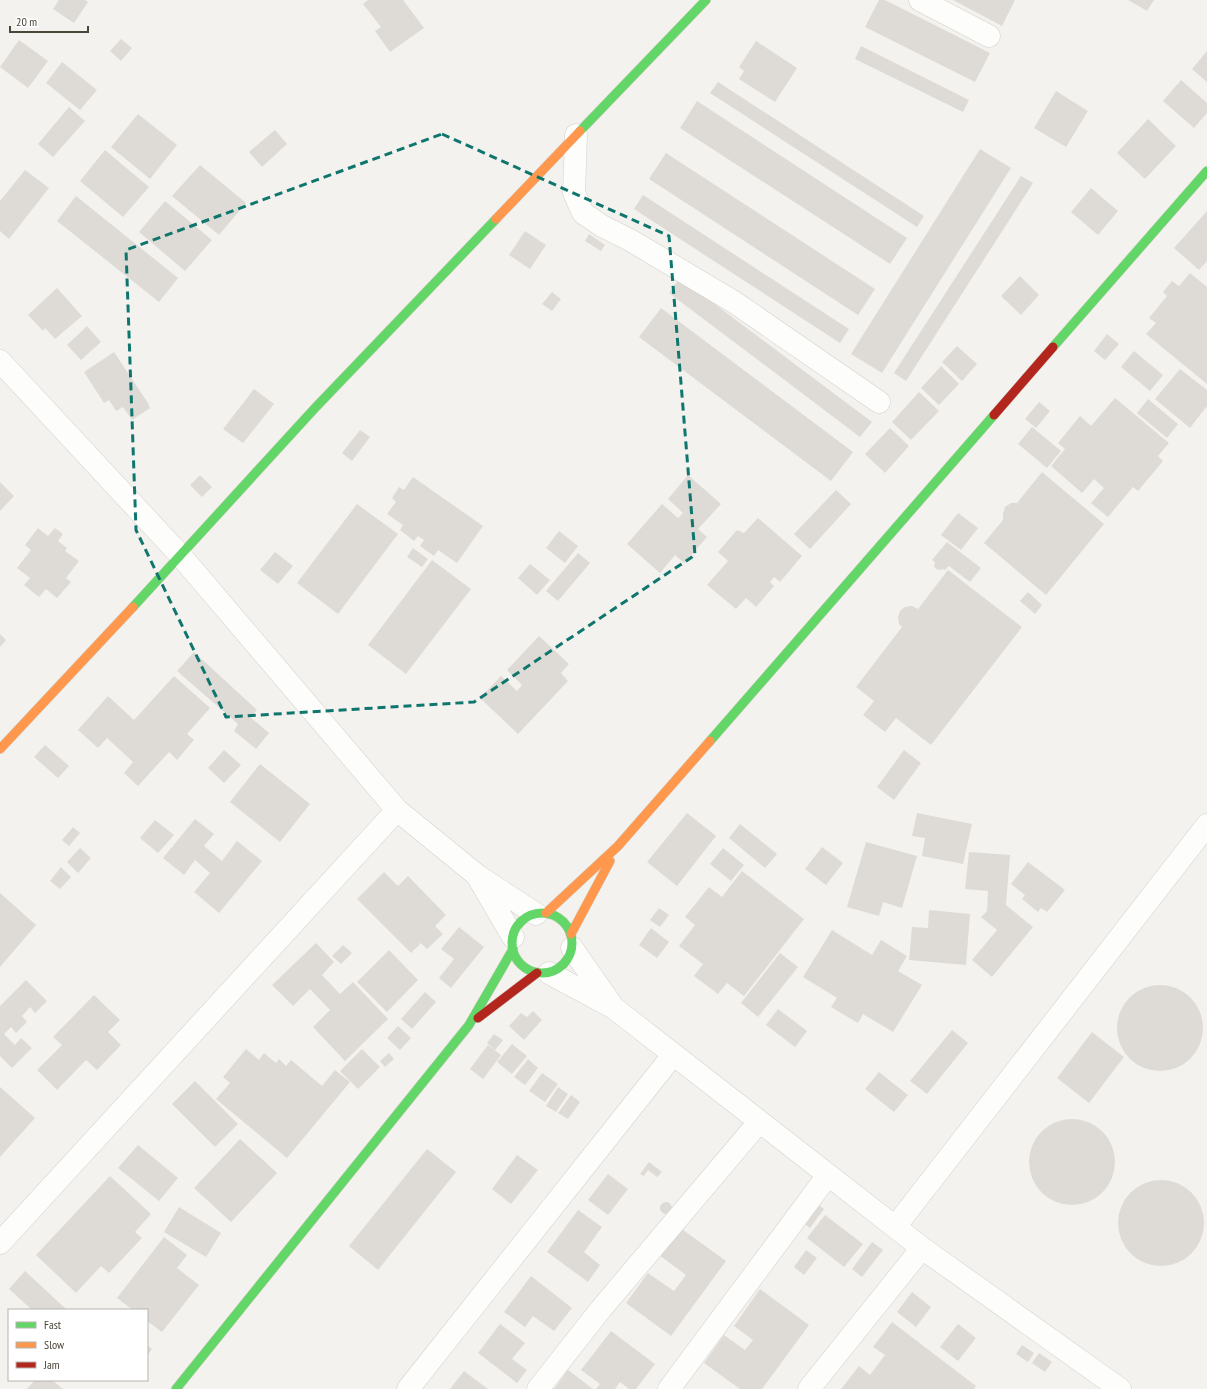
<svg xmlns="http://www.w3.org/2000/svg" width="1207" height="1389" font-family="'PT Sans Narrow',sans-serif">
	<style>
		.building { fill: #dedbd6 }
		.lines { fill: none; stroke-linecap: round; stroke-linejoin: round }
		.street-casing { stroke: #d2d0cb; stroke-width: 23 }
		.fast-casing { stroke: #d3cfc5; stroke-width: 10 }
		.slow-casing { stroke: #d3cfc5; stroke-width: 10 }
		.jam-casing { stroke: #d3cfc5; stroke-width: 10 }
		.street { stroke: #fdfdfc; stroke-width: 22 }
		.fast { stroke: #63d668; stroke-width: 9 }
		.slow { stroke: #ff974d; stroke-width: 9 }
		.jam { stroke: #b3261e; stroke-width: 9 }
		.marked { fill: none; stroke: #0f766e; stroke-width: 3; stroke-dasharray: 8 5; stroke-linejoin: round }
	</style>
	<rect width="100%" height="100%" fill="#f4f2ee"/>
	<path class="building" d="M 59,0 L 85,0 L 88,2 L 74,23 L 53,9 Z
		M 368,0 L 403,0 L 424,28 L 390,52 L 375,31 L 381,27 L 363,4 Z
		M 879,0 L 885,0 L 990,53 L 975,82 L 865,27 Z
		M 953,0 L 1015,0 L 1002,26 Z
		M 1128,0 L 1154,0 L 1147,11 Z
		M 121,39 L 132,48 L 121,61 L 110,51 Z
		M 19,40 L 48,61 L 28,88 L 0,67 Z
		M 756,41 L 797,68 L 775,102 L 739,79 L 744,71 L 739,67 Z
		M 861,46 L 969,100 L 963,112 L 855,59 Z
		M 1207,51 L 1207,82 L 1192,69 Z
		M 62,62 L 97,90 L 80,110 L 46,83 Z
		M 1181,80 L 1207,103 L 1207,113 L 1194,128 L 1163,101 Z
		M 718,82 L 924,216 L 917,227 L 710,93 Z
		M 1056,91 L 1088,111 L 1066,147 L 1034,128 Z
		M 697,101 L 907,238 L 890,264 L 680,128 Z
		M 69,107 L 85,121 L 53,157 L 38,144 Z
		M 138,114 L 177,145 L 150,179 L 111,147 Z
		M 1148,119 L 1176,146 L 1145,179 L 1117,153 Z
		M 275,130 L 287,144 L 262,167 L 249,152 Z
		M 980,149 L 1011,168 L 882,373 L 851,354 Z
		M 105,150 L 149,187 L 123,217 L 80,181 Z
		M 666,153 L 875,289 L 858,315 L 649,179 Z
		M 200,165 L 246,203 L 219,235 L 172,196 Z
		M 25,170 L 49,188 L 9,239 L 0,231 L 0,201 Z
		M 1021,176 L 1033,183 L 906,381 L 894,373 Z
		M 1091,188 L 1118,211 L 1098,235 L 1071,212 Z
		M 643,195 L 849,329 L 840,343 L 634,209 Z
		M 76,196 L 178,278 L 159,302 L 57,221 Z
		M 165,201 L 212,240 L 185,271 L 139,232 Z
		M 1207,211 L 1207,261 L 1199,270 L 1174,248 Z
		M 525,231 L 546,245 L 530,269 L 509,255 Z
		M 589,234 L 605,245 L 601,251 L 585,241 Z
		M 1190,273 L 1207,287 L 1207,384 L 1146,334 L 1156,323 L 1149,318 L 1167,296 L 1163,292 L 1172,281 L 1179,286 Z
		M 1020,276 L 1039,295 L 1021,315 L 1001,296 Z
		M 680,278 L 872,422 L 860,437 L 669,293 Z
		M 57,288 L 82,316 L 55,339 L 45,328 L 43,331 L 28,315 Z
		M 552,292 L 561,299 L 552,311 L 542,304 Z
		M 661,308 L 853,452 L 831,481 L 639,337 Z
		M 87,326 L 101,342 L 81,360 L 67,345 Z
		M 1107,334 L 1119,344 L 1105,360 L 1094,351 Z
		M 957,346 L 977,364 L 962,381 L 942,362 Z
		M 1134,351 L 1163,375 L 1150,391 L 1121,367 Z
		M 114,352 L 148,403 L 150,408 L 132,420 L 123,407 L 116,411 L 109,400 L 104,403 L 84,372 Z
		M 941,366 L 959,384 L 939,405 L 921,388 Z
		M 1180,369 L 1207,390 L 1207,406 L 1190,428 L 1155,399 Z
		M 254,389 L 274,404 L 243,443 L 223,429 Z
		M 919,392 L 939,411 L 911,440 L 892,422 Z
		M 1115,398 L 1169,443 L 1158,456 L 1163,461 L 1138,491 L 1133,487 L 1108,517 L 1091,503 L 1104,488 L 1094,479 L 1082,493 L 1051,466 L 1065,449 L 1058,443 L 1080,416 L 1091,426 Z
		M 1148,399 L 1178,424 L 1167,438 L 1137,413 Z
		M 1039,402 L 1050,411 L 1036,428 L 1025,419 Z
		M 1032,427 L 1061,451 L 1047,468 L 1018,444 Z
		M 890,428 L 909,446 L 885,473 L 865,454 Z
		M 360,430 L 370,437 L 352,461 L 342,453 Z
		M 1042,472 L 1104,524 L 1046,595 L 984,543 L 1003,520 L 1003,514 L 1005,507 L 1011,503 L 1017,503 Z
		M 200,475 L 212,487 L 202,497 L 190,485 Z
		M 688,475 L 721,504 L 698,529 L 707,537 L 684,563 L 675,555 L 660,573 L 627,544 L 662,504 L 678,518 L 683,513 L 668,499 Z
		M 413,477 L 483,526 L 457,563 L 438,550 L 434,556 L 420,546 L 424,540 L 418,536 L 414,541 L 400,530 L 403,525 L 387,514 L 396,502 L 392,498 L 399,487 L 404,490 Z
		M 0,482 L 14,496 L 0,511 Z
		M 836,490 L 851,504 L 810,549 L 794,534 Z
		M 357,504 L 398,534 L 338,614 L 297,583 Z
		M 958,513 L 978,528 L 961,550 L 941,535 Z
		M 758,518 L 802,556 L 780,582 L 774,577 L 770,582 L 774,586 L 756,607 L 746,598 L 736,609 L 707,585 L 728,561 L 718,552 L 737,530 L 744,533 Z
		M 38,528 L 48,536 L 55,528 L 63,534 L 58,541 L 67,548 L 65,551 L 79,561 L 66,578 L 71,582 L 57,598 L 46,589 L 39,597 L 24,585 L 30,578 L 17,568 L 31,550 L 25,545 Z
		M 559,531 L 578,546 L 565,563 L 546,548 Z
		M 947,542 L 981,568 L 970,582 L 949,566 L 945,570 L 943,569 L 940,570 L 936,569 L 934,566 L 935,562 L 932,560 Z
		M 413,548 L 428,559 L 422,567 L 407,557 Z
		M 275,552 L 293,566 L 278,584 L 260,570 Z
		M 578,553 L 590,563 L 558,601 L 546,591 Z
		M 432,560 L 471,589 L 406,674 L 368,645 Z
		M 530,564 L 550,580 L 537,595 L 518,578 Z
		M 948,570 L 1022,627 L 931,745 L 896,718 L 885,732 L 863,715 L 874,701 L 856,687 L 902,627 L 899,624 L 898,617 L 900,611 L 905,607 L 912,606 L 918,609 Z
		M 1028,592 L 1042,605 L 1035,614 L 1020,601 Z
		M 0,634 L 6,640 L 0,647 Z
		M 539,636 L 569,664 L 561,673 L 568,681 L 518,734 L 480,698 L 501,676 L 517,691 L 522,685 L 507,670 Z
		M 194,652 L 257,710 L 250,717 L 269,733 L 256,749 L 234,731 L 238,724 L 177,671 Z
		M 174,676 L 210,708 L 187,734 L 194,740 L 177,760 L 169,752 L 138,786 L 124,773 L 133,762 L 107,738 L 98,748 L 78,730 L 108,696 L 134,720 Z
		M 45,745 L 69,766 L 58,778 L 34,757 Z
		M 224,750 L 241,765 L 224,783 L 208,768 Z
		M 904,750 L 921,763 L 894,800 L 877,787 Z
		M 260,764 L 310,804 L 280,842 L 230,802 Z
		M 687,813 L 716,836 L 677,886 L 647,862 Z
		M 917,813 L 972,824 L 963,864 L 922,856 L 925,838 L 912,836 Z
		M 195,819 L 214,834 L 204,846 L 222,861 L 237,841 L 262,861 L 219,913 L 194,892 L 210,873 L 195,860 L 184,875 L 163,858 Z
		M 155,820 L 174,835 L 158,853 L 140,838 Z
		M 740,824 L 777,854 L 765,868 L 729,838 Z
		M 73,827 L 80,833 L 69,846 L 62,840 Z
		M 866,842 L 917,856 L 902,908 L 883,902 L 879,916 L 847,907 Z
		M 822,847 L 843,863 L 826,885 L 805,869 Z
		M 80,848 L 91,858 L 78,873 L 67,862 Z
		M 723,848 L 744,865 L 731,881 L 710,864 Z
		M 969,852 L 1010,855 L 1006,905 L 1033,927 L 992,977 L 972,960 L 997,930 L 981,917 L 987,911 L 988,891 L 965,889 Z
		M 1028,862 L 1065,890 L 1047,912 L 1041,908 L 1038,912 L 1022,899 L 1025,895 L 1011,884 Z
		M 61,867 L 71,877 L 60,889 L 50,881 Z
		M 742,871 L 804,919 L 744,996 L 727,983 L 718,994 L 694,976 L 703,964 L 679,946 L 695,925 L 685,917 L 709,887 L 722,897 Z
		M 384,872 L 398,886 L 408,876 L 446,915 L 435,926 L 443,934 L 427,949 L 421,943 L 411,953 L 357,899 Z
		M 0,893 L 36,925 L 0,967 Z
		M 659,908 L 669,915 L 660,927 L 650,920 Z
		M 929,910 L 970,914 L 966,965 L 909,960 L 912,927 L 928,928 Z
		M 459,927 L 484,947 L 451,988 L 439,978 L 454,959 L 441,949 Z
		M 651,928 L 669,942 L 657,958 L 639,945 Z
		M 832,930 L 872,955 L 881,940 L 907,956 L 898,971 L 922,985 L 893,1032 L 863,1014 L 858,1023 L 831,1007 L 837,998 L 803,977 Z
		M 316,943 L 334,962 L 322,975 L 340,994 L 353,982 L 388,1019 L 345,1061 L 313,1027 L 330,1010 L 310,989 L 293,1006 L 272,985 Z
		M 343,945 L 352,953 L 341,964 L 332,956 Z
		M 389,950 L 418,980 L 387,1012 L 357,982 Z
		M 780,953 L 798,967 L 758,1017 L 741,1003 Z
		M 26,980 L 47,1001 L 35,1013 L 30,1007 L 22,1016 L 27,1022 L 16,1033 L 11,1027 L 4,1034 L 15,1045 L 21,1038 L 32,1048 L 12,1068 L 0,1056 L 0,1006 Z
		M1117 1028a43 43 0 1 1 86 0a43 43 0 1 1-86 0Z
		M 425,992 L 436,1002 L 412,1029 L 401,1019 Z
		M 94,995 L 120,1020 L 108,1032 L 121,1045 L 97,1070 L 86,1060 L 57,1090 L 37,1070 L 62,1045 L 53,1037 Z
		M 778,1009 L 807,1031 L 795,1047 L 766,1025 Z
		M 533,1011 L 542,1020 L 524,1040 L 509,1026 L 521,1013 L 527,1017 Z
		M 398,1026 L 411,1038 L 400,1050 L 387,1038 Z
		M 952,1030 L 968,1043 L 927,1094 L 910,1081 Z
		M 1092,1032 L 1124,1057 L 1089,1103 L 1057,1078 Z
		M 494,1034 L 503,1040 L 495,1050 L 487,1043 Z
		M 512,1044 L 527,1056 L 512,1074 L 497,1062 Z
		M 488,1045 L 501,1055 L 483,1079 L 470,1069 Z
		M 246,1049 L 259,1060 L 264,1053 L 276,1063 L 279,1059 L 286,1066 L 291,1060 L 322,1086 L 335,1070 L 350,1082 L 287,1158 L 216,1099 L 230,1083 L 223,1077 Z
		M 362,1049 L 380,1067 L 358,1089 L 340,1071 Z
		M 389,1053 L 394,1059 L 385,1067 L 380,1061 Z
		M 528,1059 L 538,1068 L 525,1085 L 514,1077 Z
		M 879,1072 L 908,1095 L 894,1112 L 865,1089 Z
		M 542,1073 L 558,1084 L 545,1102 L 529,1091 Z
		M 195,1081 L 238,1124 L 215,1147 L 172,1104 Z
		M 0,1087 L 35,1118 L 0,1157 Z
		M 558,1087 L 568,1094 L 556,1112 L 546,1106 Z
		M 571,1095 L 580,1102 L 568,1119 L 558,1113 Z
		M1029 1162a43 43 0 1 1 86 0a43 43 0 1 1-86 0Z
		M 240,1139 L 277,1173 L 231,1222 L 194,1188 Z
		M 138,1145 L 178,1178 L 159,1201 L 118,1168 Z
		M 427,1149 L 456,1172 L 378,1270 L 349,1246 Z
		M 517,1155 L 538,1170 L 511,1204 L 492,1189 Z
		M 649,1162 L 662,1172 L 657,1177 L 648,1170 L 644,1176 L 640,1174 Z
		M 608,1174 L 628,1189 L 608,1215 L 588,1200 Z
		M 110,1176 L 151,1214 L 135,1232 L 142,1238 L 109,1273 L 101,1266 L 76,1293 L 36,1255 Z
		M1118 1223a43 43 0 1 1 86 0a43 43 0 1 1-86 0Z
		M660 1208a6 6 0 1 1 12 0a6 6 0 1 1-12 0Z
		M 816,1203 L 824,1209 L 810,1228 L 801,1221 Z
		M 179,1207 L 221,1233 L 206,1257 L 164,1232 Z
		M 578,1210 L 602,1227 L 584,1252 L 600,1265 L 588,1282 L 547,1252 Z
		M 825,1215 L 863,1244 L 844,1267 L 807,1238 Z
		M 679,1227 L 726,1261 L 671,1336 L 626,1303 L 648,1273 L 674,1291 L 686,1275 L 659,1255 Z
		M 164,1237 L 187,1255 L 177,1268 L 199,1285 L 162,1332 L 147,1321 L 147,1310 L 133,1310 L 117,1298 Z
		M 872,1242 L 883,1250 L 862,1277 L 852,1269 Z
		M 806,1250 L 817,1258 L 804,1275 L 794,1267 Z
		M 25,1271 L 67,1310 L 32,1310 L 9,1289 Z
		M 531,1276 L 572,1308 L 554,1331 L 533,1316 L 525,1327 L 504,1312 Z
		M 760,1289 L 809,1325 L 762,1389 L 740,1389 L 704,1363 L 724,1335 L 745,1350 L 753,1340 L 734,1326 Z
		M 912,1292 L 931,1307 L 916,1327 L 897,1312 Z
		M 892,1322 L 976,1386 L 974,1389 L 841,1389 L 859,1366 L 870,1375 L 885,1355 L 873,1347 Z
		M 500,1324 L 525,1343 L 512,1359 L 527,1370 L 517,1383 L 478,1353 Z
		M 958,1324 L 976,1338 L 958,1361 L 940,1347 Z
		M 611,1331 L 655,1364 L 636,1389 L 629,1389 L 620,1382 L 615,1389 L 596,1389 L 600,1384 L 581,1370 Z
		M 147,1345 L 152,1349 L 147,1356 Z
		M 1022,1345 L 1034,1353 L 1028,1362 L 1016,1354 Z
		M 1039,1353 L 1052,1362 L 1045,1372 L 1032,1363 Z
		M 568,1370 L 593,1389 L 554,1389 Z
		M 464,1371 L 488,1389 L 450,1389 Z
		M 35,1380 L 52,1380 L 63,1389 L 27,1389 Z"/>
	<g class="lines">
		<defs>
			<path id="street" d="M 920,0 L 989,36
				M 576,135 L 574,193 L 583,213 L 602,226 L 630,240 L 734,302 L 879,402
				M 0,361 L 181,556 L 397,810 L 478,876 L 536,914
				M 479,879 L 513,937
				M 572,948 L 611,1004
				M 549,973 L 614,1008 L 922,1248 L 1120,1389
				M 895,1227 L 1207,825
				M 0,1243 L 397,810
				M 408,1389 L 673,1055
				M 538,1389 L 601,1309 L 759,1122
				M 669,1389 L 828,1175
				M 809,1389 L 922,1248"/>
			<path id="fast" d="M 580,131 L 706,0
				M 1053,347 L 1207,171
				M 133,607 L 315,408 L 496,219
				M 710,741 L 994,415
				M512 943a30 30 0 1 1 60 0a30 30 0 1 1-60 0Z
				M 176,1389 L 469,1025 L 513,949"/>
			<path id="slow" d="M 496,219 L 580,131
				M 0,749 L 133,607
				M 546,913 L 618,846 L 710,741
				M 571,934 L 610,861"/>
			<path id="jam" d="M 994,415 L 1053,347
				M 478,1018 L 537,973"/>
		</defs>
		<use href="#street" class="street-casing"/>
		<use href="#fast" class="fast-casing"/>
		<use href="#slow" class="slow-casing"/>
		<use href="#jam" class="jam-casing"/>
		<use href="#street" class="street"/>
		<use href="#fast" class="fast"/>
		<use href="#slow" class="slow"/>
		<use href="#jam" class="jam"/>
	</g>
	<path class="marked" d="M 442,134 L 669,236 L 695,555 L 474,702 L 226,717 L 136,530 L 126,250 Z"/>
	<rect x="8" y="1309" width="140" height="72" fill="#ffffff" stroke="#b7b4b0"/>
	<rect x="16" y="1322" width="20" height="6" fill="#63d668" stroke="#b7b4b0"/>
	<text x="44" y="1329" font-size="12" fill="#4b4439">Fast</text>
	<rect x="16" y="1342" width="20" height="6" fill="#ff974d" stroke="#b7b4b0"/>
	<text x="44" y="1349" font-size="12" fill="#4b4439">Slow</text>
	<rect x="16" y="1362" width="20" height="6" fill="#b3261e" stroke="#b7b4b0"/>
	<text x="44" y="1369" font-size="12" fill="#4b4439">Jam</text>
	<path d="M10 26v6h78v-6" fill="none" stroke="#4b4439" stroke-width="2"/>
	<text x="16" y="26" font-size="12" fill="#4b4439" stroke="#ffffff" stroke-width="3" paint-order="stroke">20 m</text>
</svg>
